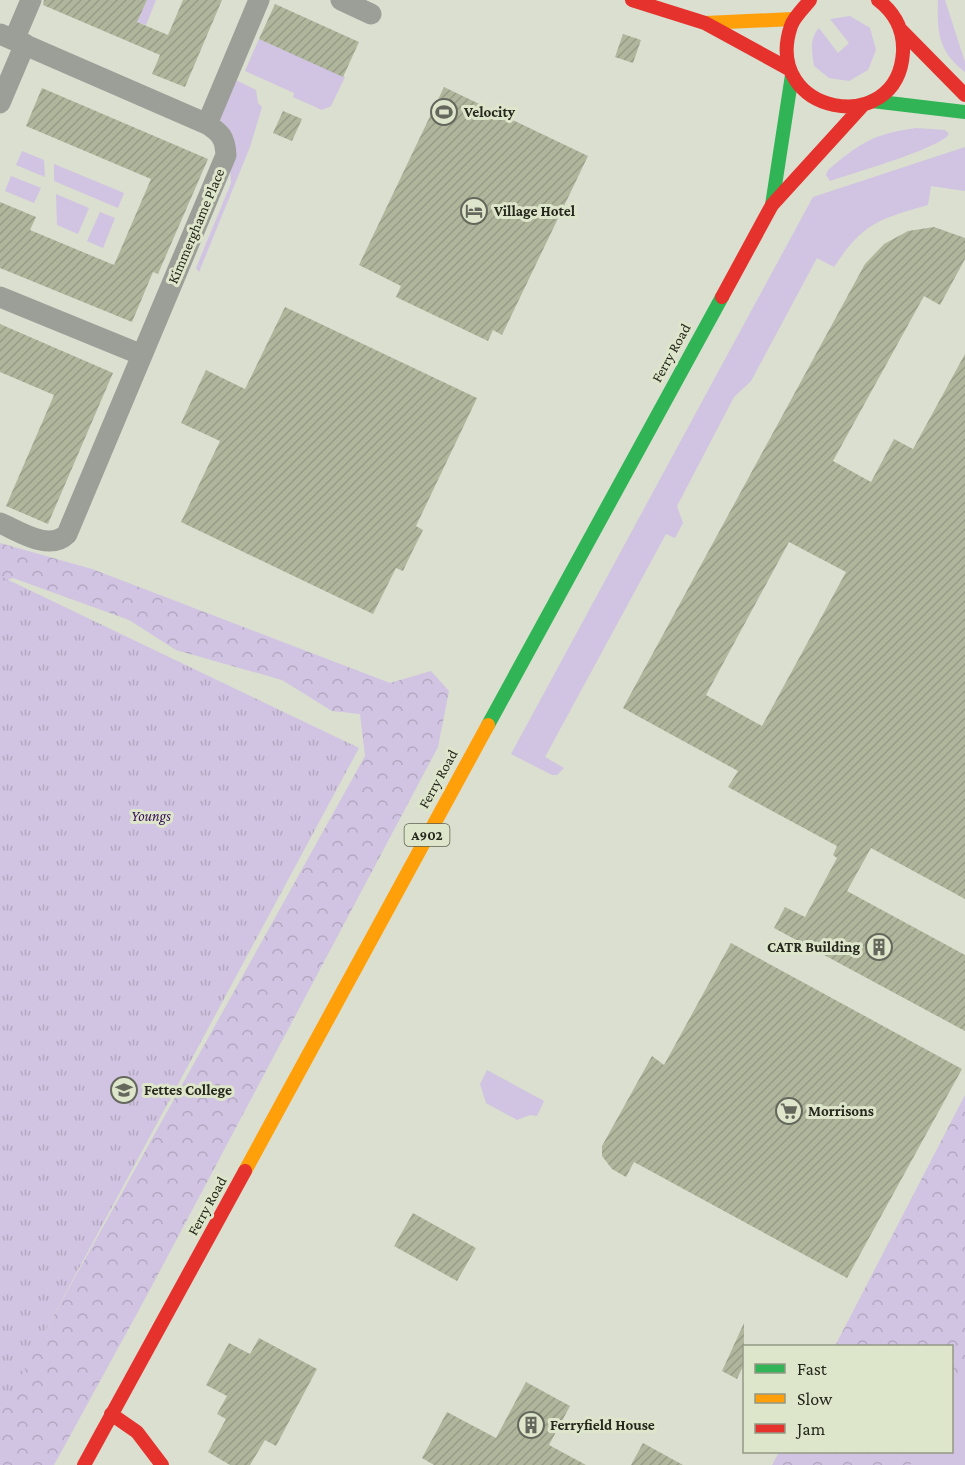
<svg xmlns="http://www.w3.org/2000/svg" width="965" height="1465" font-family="'Crimson Pro',serif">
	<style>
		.green { fill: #d1c3e2 }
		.forest { fill: url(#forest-crowns) }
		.park { fill: url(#park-tufts) }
		.building { fill: url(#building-hatch); fill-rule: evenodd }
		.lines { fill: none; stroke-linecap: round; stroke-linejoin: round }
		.street { stroke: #9c9e98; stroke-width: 21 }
		.fast { stroke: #30b455; stroke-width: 14 }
		.slow { stroke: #ff9f0a; stroke-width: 14 }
		.jam { stroke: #e5322d; stroke-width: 14 }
		.labels { text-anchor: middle; stroke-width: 6; stroke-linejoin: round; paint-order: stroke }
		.shield { fill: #dde5ca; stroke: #5c6151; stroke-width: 1.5 }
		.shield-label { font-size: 14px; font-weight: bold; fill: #25281d }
		.poi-label { font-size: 15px; font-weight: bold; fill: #25281d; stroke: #dde5ca; text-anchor: start }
		.street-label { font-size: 15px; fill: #25281d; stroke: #dde5ca }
		.park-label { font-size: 15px; font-style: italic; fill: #380e5b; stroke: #dde5ca }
	</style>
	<defs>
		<pattern id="forest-crowns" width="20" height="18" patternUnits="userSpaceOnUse" patternTransform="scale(1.5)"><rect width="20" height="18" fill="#d1c3e2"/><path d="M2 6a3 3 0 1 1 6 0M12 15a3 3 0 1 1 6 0" fill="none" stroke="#b3a8c1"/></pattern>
		<pattern id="park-tufts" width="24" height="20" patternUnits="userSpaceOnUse" patternTransform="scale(1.5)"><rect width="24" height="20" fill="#d1c3e2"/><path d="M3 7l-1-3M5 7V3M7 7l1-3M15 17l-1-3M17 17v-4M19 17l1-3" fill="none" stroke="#b3a8c1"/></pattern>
		<pattern id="building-hatch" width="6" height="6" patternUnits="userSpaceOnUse" patternTransform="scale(1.5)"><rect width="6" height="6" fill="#afb69c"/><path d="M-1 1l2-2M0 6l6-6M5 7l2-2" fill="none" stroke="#969c86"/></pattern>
	</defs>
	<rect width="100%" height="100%" fill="#dadfd0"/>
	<path class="green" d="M 142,0 L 156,0 L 146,25 L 137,22 L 146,2 Z
		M 938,0 L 945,0 L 965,62 L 965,72 C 938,51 937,32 938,0 Z
		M 850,16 L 870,28 L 876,50 L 868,70 L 849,81 L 829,78 L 814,66 C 812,52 809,39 819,28 L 838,53 L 849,43 L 830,19 Z
		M 259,39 L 345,77 L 331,106 L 322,110 L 293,97 L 294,93 L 245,71 Z
		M 234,79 L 256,90 L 258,103 L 262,107 L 250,147 L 199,272 L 196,268 L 231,183 L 227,127 L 218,118 Z
		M 916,128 L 945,130 L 949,134 C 941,148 850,174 830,181 L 826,175 L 828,170 C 860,143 873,134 916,128 Z
		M 965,147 L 965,191 L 931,186 L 928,205 C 879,219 863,223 834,267 L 817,258 L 751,381 L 734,397 L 677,506 L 683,523 L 675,538 L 666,534 L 545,757 L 564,768 L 557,775 L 552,775 L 511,754 L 813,197 Z
		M 22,151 L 44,160 L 45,177 L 16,165 Z
		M 54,164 L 124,193 L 118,208 L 54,181 Z
		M 11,176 L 41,188 L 34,203 L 5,191 Z
		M 56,194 L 89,208 L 78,234 L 57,225 Z
		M 100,212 L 115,218 L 103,248 L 87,241 Z
		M 487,1070 L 544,1101 L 537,1116 L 530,1115 L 517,1120 L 486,1103 L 480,1084 Z
		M 965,1356 L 965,1465 L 892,1465 L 901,1452 L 952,1452 L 952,1376 Z"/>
	<path class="forest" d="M 0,543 L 92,569 L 390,683 L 431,671 L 449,691 L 438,747 L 146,1297 L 54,1465 L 0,1465 L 0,1412 L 365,756 L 360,714 L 332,711 L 282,680 L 176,650 L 129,620 L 13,578 L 0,582 Z
		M 965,1095 L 965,1375 L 952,1397 L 952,1346 L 835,1346 Z
		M 779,1452 L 918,1452 L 910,1465 L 772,1465 Z"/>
	<path class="park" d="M 0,576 L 359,748 L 0,1415 Z"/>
	<path class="building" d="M 44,0 L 147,0 L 137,22 L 168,35 L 183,0 L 222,0 L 185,87 L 152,74 L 160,55 L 43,5 Z
		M 275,4 L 359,42 L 343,77 L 259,39 Z
		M 623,34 L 641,40 L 633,63 L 615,57 Z
		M 444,87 L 588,156 L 502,335 L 493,330 L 488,341 L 396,297 L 401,286 L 359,265 Z
		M 42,88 L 208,159 L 158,274 L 153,272 L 132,322 L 0,268 L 0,202 L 36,217 L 30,230 L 114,265 L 151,179 L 26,126 Z
		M 283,111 L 302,119 L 292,141 L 273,133 Z
		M 934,227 L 965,238 L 965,259 L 940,305 L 924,296 L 833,461 L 871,482 L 894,439 L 913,449 L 965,354 L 965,899 L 871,848 L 847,891 L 965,955 L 965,1031 L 774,928 L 785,907 L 805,917 L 837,858 L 833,855 L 837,846 L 728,787 L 738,771 L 623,708 L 865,264 L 884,244 L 908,231 ZM 789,542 L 846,572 L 762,726 L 706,695 Z
		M 285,307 L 477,398 L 416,526 L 423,530 L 412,552 L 403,571 L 396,568 L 373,614 L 181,522 L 220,441 L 181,423 L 206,370 L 245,389 Z
		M 0,324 L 113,373 L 48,524 L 6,506 L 54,395 L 0,372 Z
		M 731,943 L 962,1069 L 847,1278 L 634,1162 L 626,1177 L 612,1169 L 602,1156 L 602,1146 L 652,1056 L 664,1065 Z
		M 413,1213 L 476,1248 L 457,1281 L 394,1246 Z
		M 744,1323 L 744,1364 L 737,1379 L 722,1371 Z
		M 259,1338 L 317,1369 L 276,1446 L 265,1440 L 250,1465 L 230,1465 L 208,1452 L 226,1419 L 217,1414 L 227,1396 L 206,1385 L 229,1343 L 250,1354 Z
		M 526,1382 L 570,1406 L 549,1445 L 586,1465 L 434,1465 L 422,1458 L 447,1412 L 496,1438 Z
		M 643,1443 L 683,1465 L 631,1465 Z"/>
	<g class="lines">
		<path class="street" d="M 341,0 L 371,14
			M 0,34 L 207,124 C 221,133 225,138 226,155 L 67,534 C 49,552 19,531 0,523
			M 14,40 L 31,0
			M 0,103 L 25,44
			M 207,124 L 259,0
			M 0,297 L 142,355"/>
		<path class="fast" d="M 872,101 L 965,112
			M 772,205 L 792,75
			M 488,725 L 722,297"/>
		<path class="slow" d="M 705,23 L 793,19
			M 245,1171 L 488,725"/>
		<path class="jam" d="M 632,0 L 705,23 L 789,69
			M 810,0 C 804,8 794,17 791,26 C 761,114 898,140 903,52 C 904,31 895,13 878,0
			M 901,30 L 965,95
			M 722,297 L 772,205 L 864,104
			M 111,1414 L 137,1432 L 162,1465
			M 84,1465 L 245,1171"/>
	</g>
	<defs>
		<symbol id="stadium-ring" viewBox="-11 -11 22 22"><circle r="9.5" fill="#dde5ca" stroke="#64685c" stroke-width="1.5"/><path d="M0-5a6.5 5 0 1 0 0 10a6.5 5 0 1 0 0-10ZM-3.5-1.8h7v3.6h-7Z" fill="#64685c"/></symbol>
		<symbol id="hotel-ring" viewBox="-11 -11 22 22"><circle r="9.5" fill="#dde5ca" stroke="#64685c" stroke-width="1.5"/><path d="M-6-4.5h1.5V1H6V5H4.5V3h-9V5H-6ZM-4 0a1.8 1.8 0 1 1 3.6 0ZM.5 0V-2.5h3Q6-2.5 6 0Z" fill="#64685c"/></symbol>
		<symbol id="building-ring" viewBox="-11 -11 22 22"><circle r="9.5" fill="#dde5ca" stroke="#64685c" stroke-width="1.5"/><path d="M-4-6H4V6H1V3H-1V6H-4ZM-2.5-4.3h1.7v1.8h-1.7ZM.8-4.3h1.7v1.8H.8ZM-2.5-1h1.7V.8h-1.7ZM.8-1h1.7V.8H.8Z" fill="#64685c"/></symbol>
		<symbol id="school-ring" viewBox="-11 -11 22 22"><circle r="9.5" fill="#dde5ca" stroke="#64685c" stroke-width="1.5"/><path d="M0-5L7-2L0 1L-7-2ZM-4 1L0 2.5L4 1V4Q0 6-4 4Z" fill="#64685c"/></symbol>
		<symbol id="supermarket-ring" viewBox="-11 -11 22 22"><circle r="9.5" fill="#dde5ca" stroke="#64685c" stroke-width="1.5"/><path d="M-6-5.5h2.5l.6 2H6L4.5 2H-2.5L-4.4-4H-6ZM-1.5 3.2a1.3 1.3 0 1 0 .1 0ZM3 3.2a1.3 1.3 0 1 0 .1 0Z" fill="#64685c"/></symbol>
	</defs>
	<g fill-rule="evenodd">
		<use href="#stadium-ring" x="429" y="97" width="30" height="30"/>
		<use href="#hotel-ring" x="459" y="196" width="30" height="30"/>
		<use href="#building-ring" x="864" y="932" width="30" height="30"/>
		<use href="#school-ring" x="109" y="1075" width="30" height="30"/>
		<use href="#supermarket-ring" x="774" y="1096" width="30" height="30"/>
		<use href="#building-ring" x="516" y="1410" width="30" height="30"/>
	</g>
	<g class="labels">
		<rect class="shield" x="404.5" y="824" width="45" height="22" rx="4.5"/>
		<g class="shield-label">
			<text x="427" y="840">A902</text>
		</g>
		<g class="poi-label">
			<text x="464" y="117">Velocity</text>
			<text x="494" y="216">Village Hotel</text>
			<text x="860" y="952" text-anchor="end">CATR Building</text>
			<text x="144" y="1095">Fettes College</text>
			<text x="808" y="1116">Morrisons</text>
			<text x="550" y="1430">Ferryfield House</text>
		</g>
		<g class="street-label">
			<text transform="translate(196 226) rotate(-67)" y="5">Kimmerghame Place</text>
			<text transform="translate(671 353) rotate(-61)" y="5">Ferry Road</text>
			<text transform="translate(438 779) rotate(-61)" y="5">Ferry Road</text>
			<text transform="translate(207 1206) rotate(-61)" y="5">Ferry Road</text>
		</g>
		<g class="park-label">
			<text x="151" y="821">Youngs</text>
		</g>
	</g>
	<rect x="743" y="1345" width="210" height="108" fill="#dde5ca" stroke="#939985" stroke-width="1.5"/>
	<rect x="755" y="1364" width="30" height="9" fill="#30b455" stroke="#939985" stroke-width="1.5"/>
	<text x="797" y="1375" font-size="18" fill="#25281d">Fast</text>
	<rect x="755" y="1394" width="30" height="9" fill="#ff9f0a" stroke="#939985" stroke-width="1.5"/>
	<text x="797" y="1405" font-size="18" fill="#25281d">Slow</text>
	<rect x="755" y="1424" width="30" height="9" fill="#e5322d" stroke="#939985" stroke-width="1.5"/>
	<text x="797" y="1435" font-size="18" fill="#25281d">Jam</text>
</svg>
